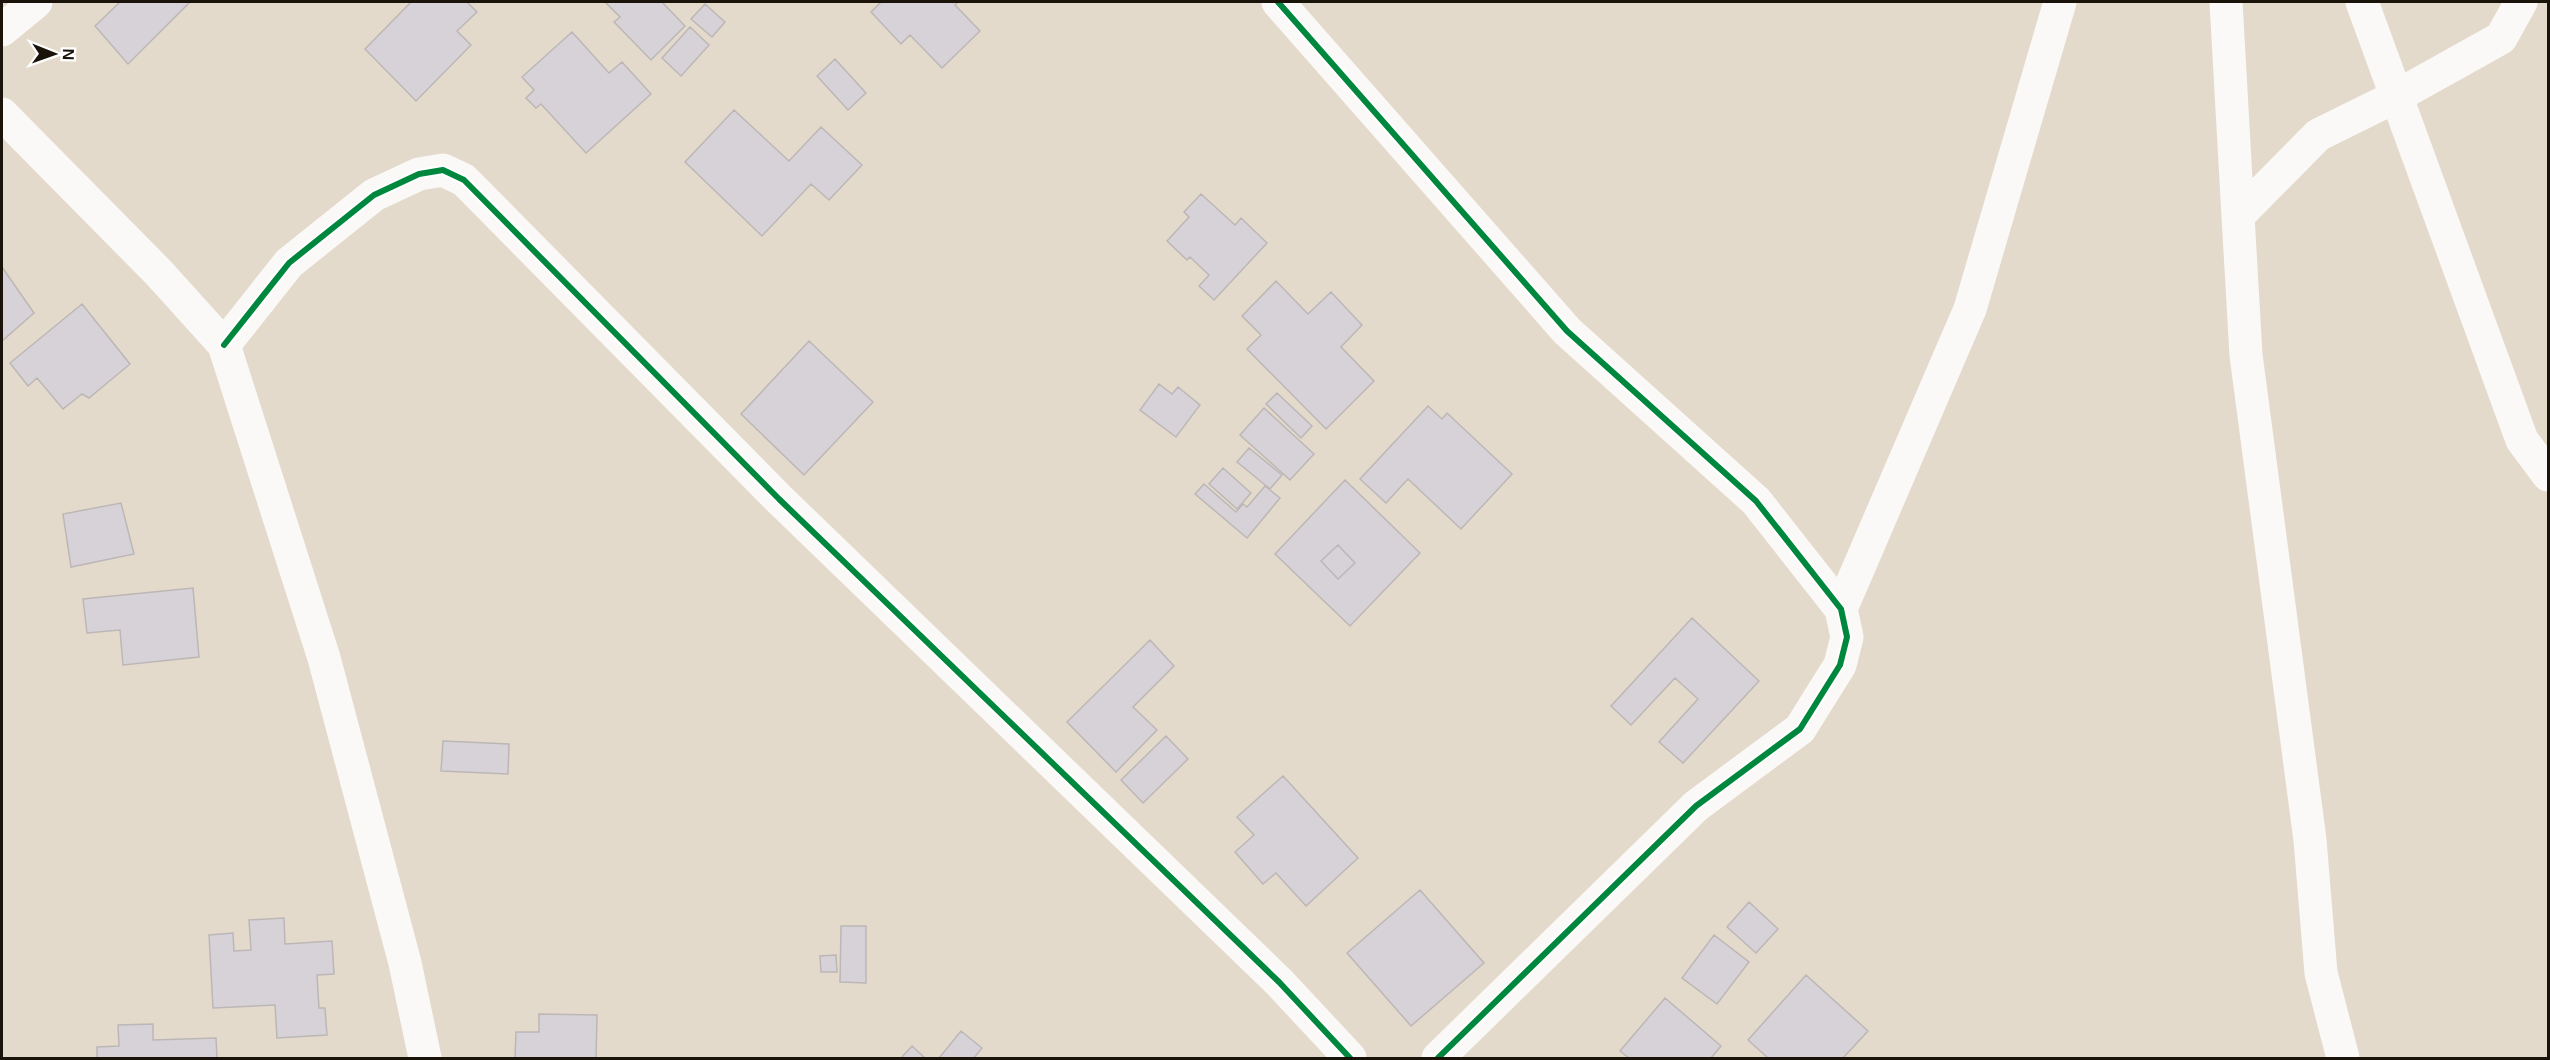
<svg xmlns="http://www.w3.org/2000/svg" width="2550" height="1060" font-family="Helvetica,sans-serif">
	<style>
		.building { fill: #d6d2d7; stroke: #bcb7b6; stroke-width: 1.5; fill-rule: evenodd }
		.lines { fill: none; stroke-linecap: round; stroke-linejoin: round }
		.minor { stroke: #fbf9f7; stroke-width: 33 }
		.cycleway-casing { stroke: #fff; stroke-width: 10 }
		.cycleway { stroke: #00873e; stroke-width: 6 }
	</style>
	<rect width="100%" height="100%" fill="#e4dacc"/>
	<path class="building" d="M 120,2 L 190,2 L 128,64 L 95,26 Z
		M 411,2 L 467,2 L 477,12 L 457,31 L 471,45 L 416,101 L 365,49 Z
		M 605,2 L 662,2 L 685,26 L 651,60 L 614,22 L 620,17 Z
		M 881,2 L 958,2 L 955,5 L 980,31 L 942,68 L 910,35 L 901,44 L 871,12 Z
		M 705,4 L 725,22 L 712,37 L 691,19 Z
		M 690,27 L 709,45 L 681,76 L 662,58 Z
		M 572,32 L 609,73 L 622,62 L 651,94 L 586,153 L 541,104 L 536,108 L 526,98 L 534,90 L 522,77 Z
		M 835,59 L 866,93 L 848,110 L 817,76 Z
		M 734,110 L 789,161 L 821,127 L 862,165 L 829,200 L 811,184 L 762,236 L 685,162 Z
		M 1201,194 L 1235,225 L 1241,218 L 1267,243 L 1214,300 L 1199,286 L 1209,275 L 1190,257 L 1187,260 L 1167,241 L 1189,217 L 1184,212 Z
		M 2,267 L 34,313 L 2,341 Z
		M 1276,281 L 1308,314 L 1331,292 L 1362,325 L 1341,347 L 1374,381 L 1326,429 L 1247,349 L 1261,335 L 1242,316 Z
		M 82,304 L 130,364 L 89,398 L 82,394 L 63,409 L 37,378 L 28,386 L 10,363 Z
		M 809,341 L 873,402 L 804,475 L 741,414 Z
		M 1159,384 L 1172,394 L 1178,387 L 1200,405 L 1176,437 L 1140,410 Z
		M 1277,393 L 1312,426 L 1301,438 L 1266,404 Z
		M 1428,406 L 1442,419 L 1447,413 L 1512,474 L 1461,529 L 1408,479 L 1386,503 L 1360,479 Z
		M 1264,408 L 1314,454 L 1290,480 L 1240,435 Z
		M 1249,448 L 1282,475 L 1270,489 L 1237,462 Z
		M 1223,468 L 1251,493 L 1237,509 L 1209,484 Z
		M 1345,480 L 1420,553 L 1350,626 L 1275,554 ZM 1338,545 L 1355,563 L 1338,579 L 1321,561 Z
		M 1204,484 L 1236,512 L 1243,504 L 1247,507 L 1265,486 L 1280,498 L 1247,538 L 1195,494 Z
		M 121,503 L 134,554 L 71,567 L 63,514 Z
		M 1338,545 L 1355,563 L 1338,579 L 1321,561 Z
		M 193,588 L 199,657 L 123,665 L 120,630 L 87,633 L 83,599 Z
		M 1692,618 L 1759,681 L 1683,763 L 1659,742 L 1698,699 L 1675,678 L 1631,725 L 1611,706 Z
		M 1150,640 L 1174,666 L 1133,707 L 1157,730 L 1116,772 L 1067,722 Z
		M 1166,736 L 1188,759 L 1143,803 L 1121,780 Z
		M 443,741 L 509,744 L 508,774 L 441,771 Z
		M 1283,776 L 1358,858 L 1306,906 L 1276,873 L 1263,884 L 1235,852 L 1254,835 L 1237,817 Z
		M 1420,890 L 1484,963 L 1411,1026 L 1347,953 Z
		M 1749,902 L 1778,929 L 1756,953 L 1727,927 Z
		M 284,918 L 285,944 L 332,941 L 334,974 L 317,975 L 319,1008 L 325,1008 L 327,1035 L 277,1038 L 275,1005 L 213,1008 L 209,935 L 233,933 L 234,951 L 251,950 L 249,920 Z
		M 841,926 L 866,926 L 866,983 L 840,982 Z
		M 1714,935 L 1749,962 L 1717,1004 L 1682,978 Z
		M 836,955 L 837,972 L 821,972 L 820,956 Z
		M 1806,975 L 1868,1031 L 1843,1058 L 1768,1058 L 1748,1040 Z
		M 1665,998 L 1721,1046 L 1711,1058 L 1629,1058 L 1620,1051 Z
		M 539,1014 L 597,1015 L 596,1058 L 515,1058 L 516,1032 L 539,1032 Z
		M 153,1024 L 153,1040 L 216,1038 L 217,1058 L 97,1058 L 97,1047 L 119,1046 L 118,1025 Z
		M 961,1031 L 982,1048 L 974,1058 L 939,1058 Z
		M 912,1046 L 925,1058 L 901,1058 Z"/>
	<g class="lines">
		<path class="minor" d="M 1278,2 L 1567,331 L 1756,501 L 1841,609 L 1847,637 L 1840,665 L 1800,729 L 1696,806 L 1438,1058
			M 2226,2 L 2238,216
			M 2362,2 L 2522,440 L 2548,475
			M 2,30 L 36,2
			M 2,114 L 159,273 L 224,345 L 324,658 L 405,963 L 425,1058
			M 224,345 L 289,263 L 374,195 L 419,174 L 443,170 L 464,180 L 779,499 L 1279,982 L 1350,1058
			M 1841,609 L 1970,309 L 2060,2
			M 2343,1058 L 2321,973 L 2310,840 L 2246,355 L 2238,216 L 2318,135 L 2397,96 L 2501,38 L 2521,2"/>
		<defs>
			<path id="cycleway" d="M 1278,2 L 1567,331 L 1756,501 L 1841,609 L 1847,637 L 1840,665 L 1800,729 L 1696,806 L 1438,1058
				M 224,345 L 289,263 L 374,195 L 419,174 L 443,170 L 464,180 L 779,499 L 1279,982 L 1350,1058"/>
		</defs>
		<use href="#cycleway" class="cycleway-casing"/>
		<use href="#cycleway" class="cycleway"/>
	</g>
	<rect width="2550" height="1060" fill="none" stroke="#1a130a" stroke-width="6"/>
	<g transform="translate(54 54) rotate(91)" stroke="#ffffff" stroke-width="4.5" paint-order="stroke">
	<path d="M0-4.5L10 22L0 15L-10 22Z" fill="#1a130a"/>
	<text y="-9" font-size="16" font-weight="bold" text-anchor="middle" fill="#1a130a">N</text>
	</g>
</svg>
